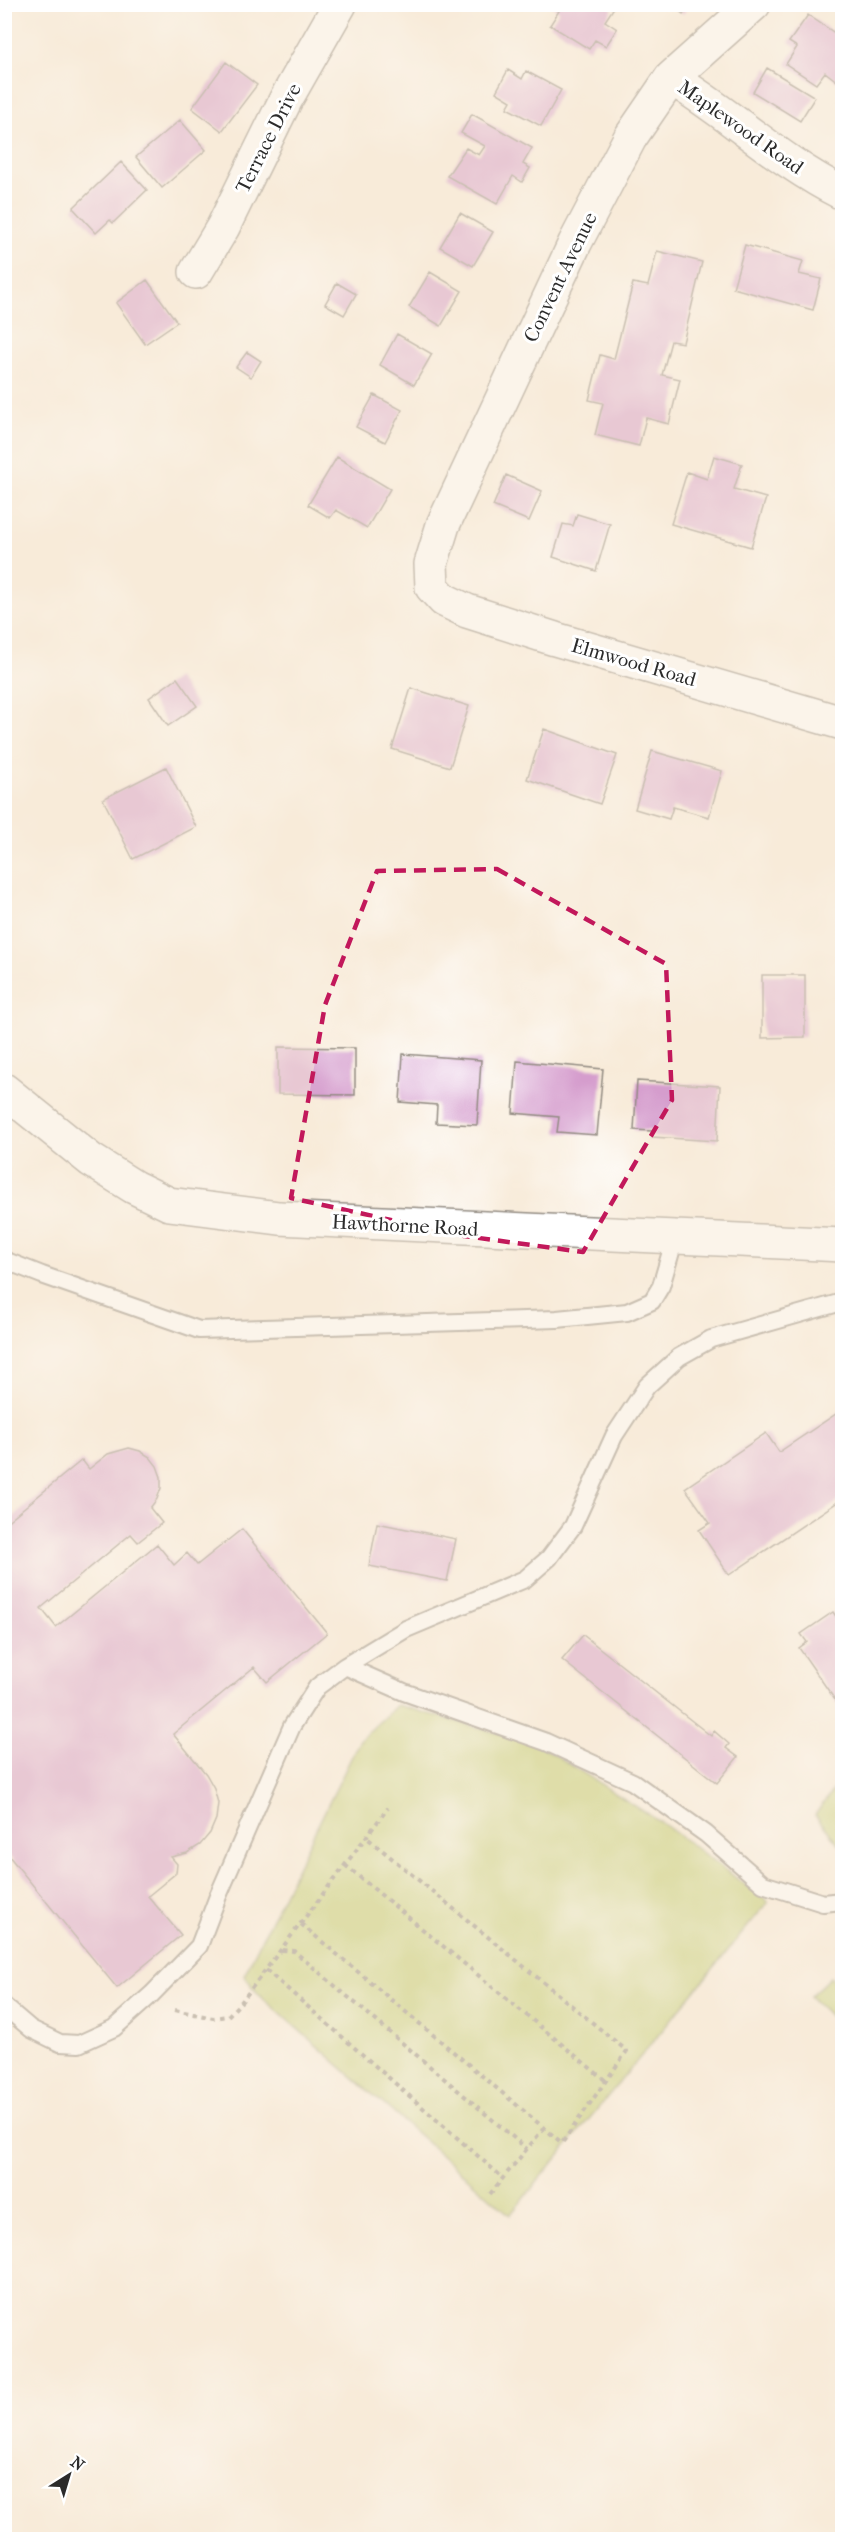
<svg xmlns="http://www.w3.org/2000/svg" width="847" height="2544" font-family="'IM FELL French Canon',serif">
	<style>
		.green { fill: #c0cd6f; stroke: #767c4d; stroke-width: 1.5 }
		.building { fill: #d59dcd }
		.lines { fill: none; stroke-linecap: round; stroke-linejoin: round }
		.lane-casing { stroke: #928b82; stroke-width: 20 }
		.street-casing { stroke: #928b82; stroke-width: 36 }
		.path { stroke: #928b82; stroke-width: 4; stroke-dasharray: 4.5 4.5; stroke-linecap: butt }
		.lane { stroke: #fff; stroke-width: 16 }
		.street { stroke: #fff; stroke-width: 33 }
		.marked { fill: none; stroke: #c2185b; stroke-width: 4.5; stroke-dasharray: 12 8; stroke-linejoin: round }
		.labels { text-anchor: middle; stroke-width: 6; stroke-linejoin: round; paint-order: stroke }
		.street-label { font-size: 20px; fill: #2b2b2b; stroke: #fff }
	</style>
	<rect width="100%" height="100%" fill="#fff"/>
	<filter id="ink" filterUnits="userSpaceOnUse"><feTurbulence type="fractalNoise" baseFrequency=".0167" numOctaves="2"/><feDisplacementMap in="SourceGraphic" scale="12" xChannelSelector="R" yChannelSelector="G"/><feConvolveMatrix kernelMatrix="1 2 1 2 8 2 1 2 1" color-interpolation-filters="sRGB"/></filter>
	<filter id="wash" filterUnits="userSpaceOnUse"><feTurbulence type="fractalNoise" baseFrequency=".008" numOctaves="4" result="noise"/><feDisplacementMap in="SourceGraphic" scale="24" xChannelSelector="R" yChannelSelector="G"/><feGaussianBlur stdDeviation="1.35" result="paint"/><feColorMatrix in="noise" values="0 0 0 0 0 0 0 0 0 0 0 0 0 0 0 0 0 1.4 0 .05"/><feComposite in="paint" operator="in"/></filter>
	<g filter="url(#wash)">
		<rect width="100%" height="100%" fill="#f8ebd9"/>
		<path class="green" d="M 397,1705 L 538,1744 L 665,1825 L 768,1902 L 510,2215 L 259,1995 L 244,1975 L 360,1740 Z
			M 842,1778 L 842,1848 L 815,1815 Z
			M 830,1977 L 842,1990 L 842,2028 L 810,1996 Z"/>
		<g id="blocks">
			<path class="building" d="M 548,4 L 606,4 L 613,9 L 605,21 L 617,29 L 606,46 L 595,40 L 589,49 L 550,25 L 559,11 Z
				M 670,4 L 690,4 L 683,14 Z
				M 808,15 L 842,38 L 842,76 L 838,82 L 825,72 L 816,84 L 786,64 L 797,47 L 789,42 Z
				M 226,62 L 257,85 L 222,131 L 192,108 Z
				M 767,68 L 815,97 L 800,121 L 753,92 Z
				M 508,70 L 522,79 L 526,71 L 561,90 L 541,126 L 507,108 L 511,101 L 496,92 Z
				M 472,114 L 532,148 L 523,164 L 530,168 L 522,182 L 513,176 L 497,204 L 447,176 L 466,148 L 479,155 L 485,146 L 461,133 Z
				M 180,120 L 206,150 L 162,188 L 136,157 Z
				M 121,162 L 147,190 L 113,223 L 110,220 L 96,233 L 73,208 Z
				M 460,213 L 493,232 L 473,266 L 440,247 Z
				M 745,245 L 803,261 L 799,274 L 821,279 L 813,310 L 733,288 Z
				M 657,251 L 702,262 L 683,343 L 671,341 L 662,375 L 680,379 L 669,424 L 646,418 L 639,446 L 595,435 L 603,403 L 589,400 L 600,355 L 614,359 L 633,283 L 648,286 Z
				M 430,272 L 462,291 L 441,326 L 409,307 Z
				M 147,280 L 177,322 L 145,344 L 116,303 Z
				M 337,283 L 356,294 L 344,315 L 325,304 Z
				M 397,334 L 432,354 L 414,385 L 380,365 Z
				M 247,352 L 261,361 L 251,377 L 236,367 Z
				M 374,395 L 402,410 L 385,442 L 356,427 Z
				M 714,456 L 742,464 L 734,489 L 766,498 L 751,547 L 671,524 L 687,472 L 707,479 Z
				M 337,457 L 390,489 L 367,528 L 336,510 L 330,518 L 308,505 Z
				M 506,475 L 542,491 L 529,521 L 493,506 Z
				M 577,514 L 610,524 L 596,571 L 553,557 L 563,524 L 573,526 Z
				M 177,678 L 197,706 L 168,726 L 149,698 Z
				M 411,688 L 469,706 L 450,767 L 392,749 Z
				M 544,729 L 617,755 L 600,804 L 527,779 Z
				M 652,751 L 722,771 L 709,817 L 673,807 L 669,819 L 635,809 Z
				M 166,767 L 196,827 L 133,859 L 103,799 Z
				M 762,975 L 805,975 L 805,1037 L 762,1038 Z
				M 278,1047 L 355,1048 L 355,1095 L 278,1094 Z
				M 403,1054 L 481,1060 L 477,1125 L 436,1123 L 437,1105 L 400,1102 Z
				M 517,1061 L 603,1069 L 597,1135 L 557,1132 L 559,1117 L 513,1113 Z
				M 637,1081 L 720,1086 L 717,1141 L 652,1137 L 652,1131 L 634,1130 Z
				M 842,1410 L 842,1499 L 729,1575 L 699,1530 L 710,1523 L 685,1488 L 766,1433 L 779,1452 Z
				M 129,1448 L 140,1451 L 150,1457 L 157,1466 L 161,1477 L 161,1488 L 157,1499 L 150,1508 L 162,1523 L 138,1542 L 131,1534 L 41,1608 L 56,1627 L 157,1544 L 174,1565 L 187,1553 L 197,1565 L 242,1529 L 327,1633 L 267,1682 L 254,1667 L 173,1734 L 206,1774 L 214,1788 L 218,1803 L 216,1819 L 210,1833 L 200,1845 L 187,1853 L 171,1857 L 177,1864 L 176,1873 L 148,1896 L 181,1935 L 117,1988 L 4,1850 L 4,1524 L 82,1460 L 89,1469 L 108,1454 Z
				M 377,1523 L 456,1539 L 447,1581 L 369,1566 Z
				M 833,1612 L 842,1625 L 842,1710 L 799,1648 L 807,1642 L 801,1634 Z
				M 583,1635 L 711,1736 L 714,1731 L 729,1744 L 726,1748 L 738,1757 L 717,1783 L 562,1660 Z"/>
		</g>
	</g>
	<g filter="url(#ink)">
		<use href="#blocks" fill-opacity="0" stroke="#928b82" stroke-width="1.5"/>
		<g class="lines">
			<defs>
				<path id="lane" d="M 4,1260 L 42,1275 L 199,1330 L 557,1319 L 627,1312 L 652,1301 L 661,1286 L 675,1238
					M 345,1666 L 404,1692 L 546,1742 L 633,1782 L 706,1834 L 763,1884 L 823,1903 L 842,1901
					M 4,2006 L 31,2029 L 60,2043 L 79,2044 L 114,2028 L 152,1994 L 199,1946 L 218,1896 L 292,1726 L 317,1687 L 345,1666 L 406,1629 L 525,1579 L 549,1558 L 573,1526 L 614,1436 L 647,1386 L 679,1357 L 711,1339 L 842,1302"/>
				<path id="street" d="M 754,4 L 671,78 L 630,138 L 575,243 L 443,525 L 431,564 L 432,587 L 444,600 L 467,611 L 555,639 L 842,723
					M 671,78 C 730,114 780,162 842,193
					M 196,272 L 223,227 L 286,99 L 340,4
					M 4,1090 L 91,1160 L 134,1187 L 169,1204 L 279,1218 L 842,1245"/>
			</defs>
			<use href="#lane" class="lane-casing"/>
			<use href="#street" class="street-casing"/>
			<path class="path" d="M 345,1865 L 606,2081
				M 301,1924 L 562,2143 L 627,2051 L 366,1837
				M 282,1950 L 294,1951 L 527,2149
				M 266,1970 L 503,2178
				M 175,2010 L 213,2018 L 228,2016 L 242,2001 L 388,1808
				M 490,2194 L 544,2128"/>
			<use href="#lane" class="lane"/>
			<use href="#street" class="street"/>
		</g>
	</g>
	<path d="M0 0H847V2544H0ZM 497,869 L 666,964 L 672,1100 L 583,1252 L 464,1236 L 291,1198 L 325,1005 L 377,871 Z" fill="#f8ebd9" fill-opacity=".55" fill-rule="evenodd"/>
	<path class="marked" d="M 497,869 L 666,964 L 672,1100 L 583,1252 L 464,1236 L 291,1198 L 325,1005 L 377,871 Z"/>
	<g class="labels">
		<g class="street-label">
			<text transform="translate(741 127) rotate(35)" y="7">Maplewood Road</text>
			<text transform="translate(268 138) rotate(-63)" y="7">Terrace Drive</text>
			<text transform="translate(560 277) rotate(-64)" y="7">Convent Avenue</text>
			<text transform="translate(634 662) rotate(16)" y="7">Elmwood Road</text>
			<text transform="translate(405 1225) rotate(3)" y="7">Hawthorne Road</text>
		</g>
	</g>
	<rect width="847" height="2544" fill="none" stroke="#fff" stroke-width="24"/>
	<g transform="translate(69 2475) rotate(37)" stroke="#ffffff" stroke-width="4.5" paint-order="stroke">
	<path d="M0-4.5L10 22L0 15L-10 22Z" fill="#2b2b2b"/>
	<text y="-9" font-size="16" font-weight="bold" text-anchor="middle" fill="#2b2b2b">N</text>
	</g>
</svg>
